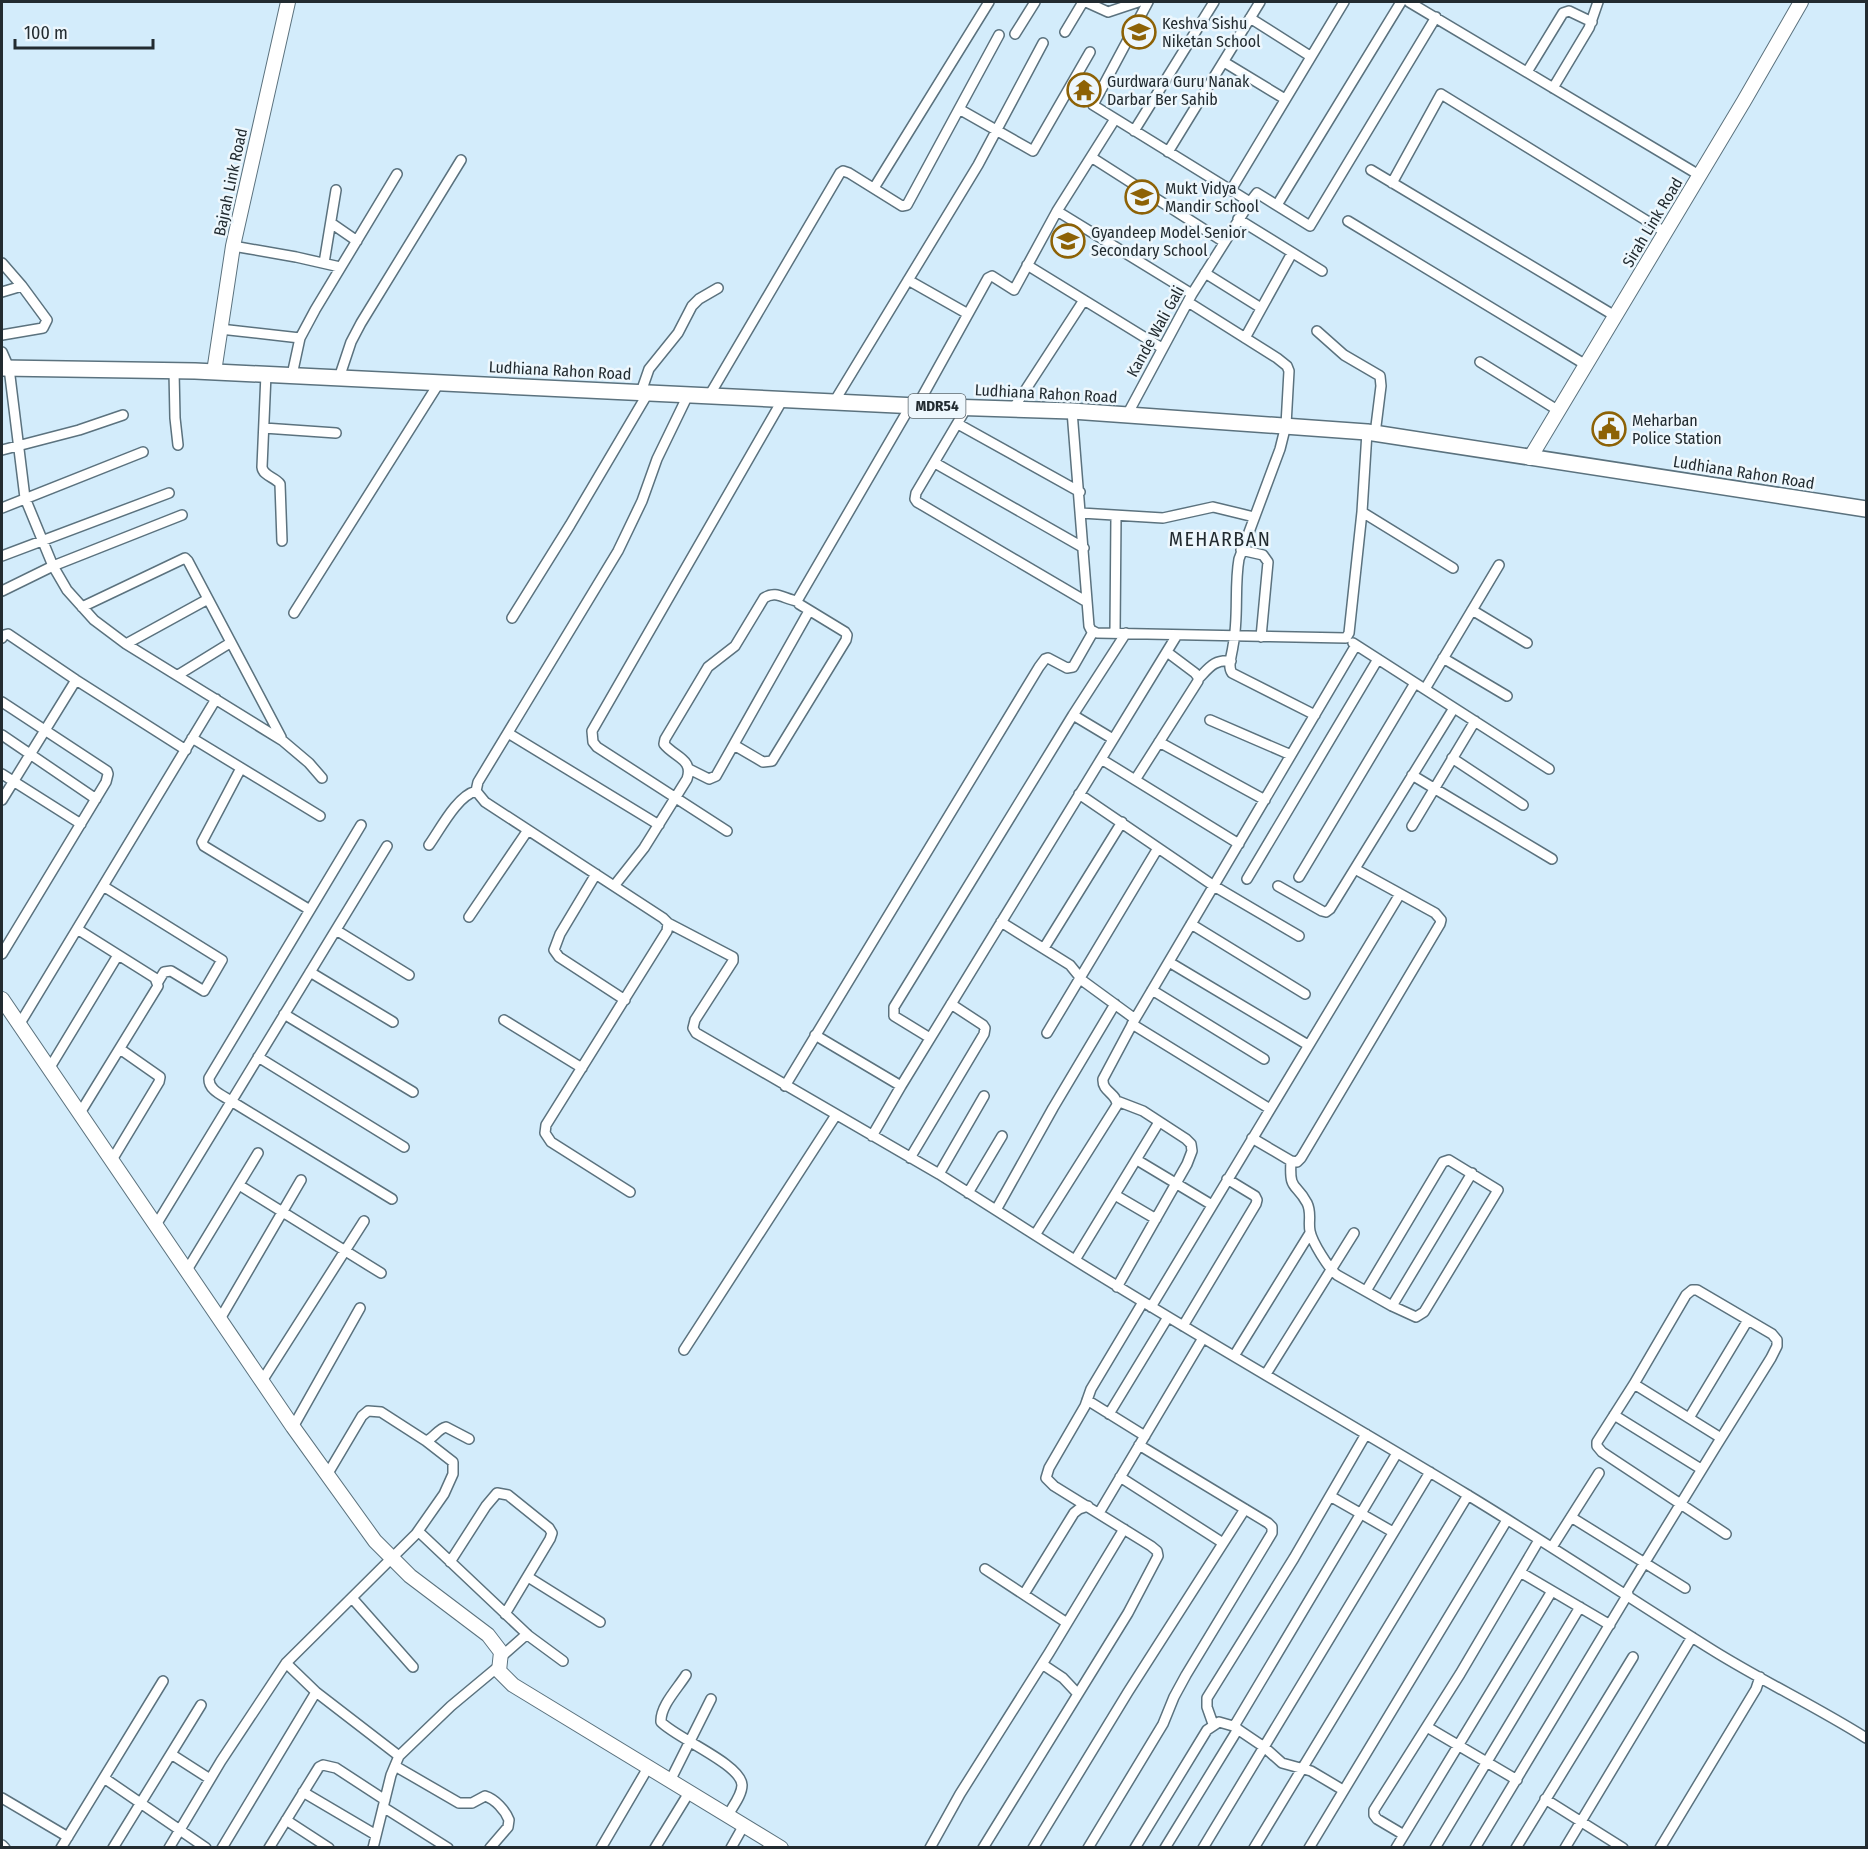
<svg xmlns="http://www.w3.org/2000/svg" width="1868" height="1849" font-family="'Fira Sans Condensed',sans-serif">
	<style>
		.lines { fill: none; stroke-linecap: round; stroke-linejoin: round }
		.street-casing { stroke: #5b727e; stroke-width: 12 }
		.secondary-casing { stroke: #5b727e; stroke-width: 16 }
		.primary-casing { stroke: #5b727e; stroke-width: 18 }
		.street { stroke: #fff; stroke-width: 9 }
		.secondary { stroke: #fff; stroke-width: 14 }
		.primary { stroke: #fff; stroke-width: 15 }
		.labels { text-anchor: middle; stroke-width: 5; stroke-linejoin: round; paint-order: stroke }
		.shield { fill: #edf7fd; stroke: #5f686e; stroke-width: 1.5 }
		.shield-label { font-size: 15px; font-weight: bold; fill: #222b30 }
		.poi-label { font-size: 16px; fill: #222b30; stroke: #edf7fd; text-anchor: start }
		.street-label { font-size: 16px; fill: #222b30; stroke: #edf7fd }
		.quarter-label { font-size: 20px; letter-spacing: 1.5px; fill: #222b30; stroke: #edf7fd }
	</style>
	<rect width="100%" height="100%" fill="#d3ecfb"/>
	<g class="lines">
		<defs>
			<path id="street" d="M 1086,2 L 1108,12 L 1138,2
				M 1148,2 L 1093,105 L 1250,202
				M 1409,2 L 1699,175
				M 1250,18 L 1310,56
				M 1065,32 L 1083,2
				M 1015,34 L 1035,2
				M 1224,62 L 1285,99
				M 1527,72 L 1563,13 L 1569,11 L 1592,22
				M 1553,88 L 1589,28 L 1598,2
				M 959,109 L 1033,151 L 1090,52
				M 1134,131 L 1214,2
				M 1168,152 L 1260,2
				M 1091,157 L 1224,242
				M 1371,170 L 1615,316
				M 1392,183 L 1441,94 L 1665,232
				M 874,188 L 989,2
				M 1231,190 L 1344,2
				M 1277,205 L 1401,2
				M 1057,211 L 1192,294
				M 1238,219 L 1322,271
				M 1348,221 L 1586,365
				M 331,223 L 357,241
				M 233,246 L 296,257 L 340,267
				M 2,263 L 22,286 L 47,320 L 43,328 L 2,335
				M 324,263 L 336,190
				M 1027,265 L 1162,348
				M 1205,273 L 1261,308
				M 908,280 L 968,314
				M 2,292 L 22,286
				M 1188,302 L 1277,358 L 1287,366 L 1289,371 L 1286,425 L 1280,449 L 1239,559 C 1234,587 1239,617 1233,646 C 1232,655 1227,666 1232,673 L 1315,715
				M 220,329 L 300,338
				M 1317,331 L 1344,355 L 1380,376 L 1381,386 L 1375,434
				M 1245,338 L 1292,253
				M 2,352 L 9,368 L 25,498 L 53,566 L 67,590 L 94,620 L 126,644 L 283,741 L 309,763 L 322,778
				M 1480,362 L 1559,411
				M 174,371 L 175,418 L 178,445
				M 266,374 L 262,467 C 263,476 275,477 280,484 L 282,541
				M 292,375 L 300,338 L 315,310 L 397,174
				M 339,378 L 351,342 L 361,323 L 461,160
				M 641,392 L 649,369 L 678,333 L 692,306 L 699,299 L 718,288
				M 709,396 L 840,173 L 843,171 L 849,173 L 902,206 L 907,205 L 999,35
				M 834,402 L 978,165 L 1043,43
				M 917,406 L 988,278 L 992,276 L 1014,290 L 1057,211 L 1115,119
				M 967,407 L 916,493 L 915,499 L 917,502 L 1087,602
				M 1013,409 L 1084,300
				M 1072,411 L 1089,626 L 1091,630 L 1097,633 L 1346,638 L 1349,633 L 1362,512 L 1367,432
				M 1127,415 L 1192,294 L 1250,202 L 1257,193 L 1310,226 L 1436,17
				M 958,424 L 1080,492
				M 264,428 L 336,433
				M 2,450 L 79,430 L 123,415
				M 935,463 L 1084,548
				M 2,508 L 143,452
				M 1362,512 L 1453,568
				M 1081,513 L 1163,518 L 1213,507 L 1254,517
				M 1241,550 L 1263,555 L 1268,562 L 1261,637
				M 2,556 L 169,493
				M 2,591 L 53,566 L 182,515
				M 82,607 L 185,558 L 188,561 L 281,737
				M 1472,610 L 1527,643
				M 294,613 L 439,383
				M 512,618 L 570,525 L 648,393
				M 1115,632 L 1116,516
				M 2,638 L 4,635 L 8,634 L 76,680 L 186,750
				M 1353,643 L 1549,769
				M 126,644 L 208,599
				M 1443,658 L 1507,696
				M 178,675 L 230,643
				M 1198,679 C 1209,668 1214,659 1231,661
				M 1425,689 L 1499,565
				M 2,702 L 107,771 L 108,774 L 106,782 L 2,954
				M 1073,715 L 1113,739
				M 1210,720 L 1291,755
				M 508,733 L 659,825
				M 2,735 L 96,799
				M 192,738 L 320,816
				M 1159,742 L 1265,800
				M 734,745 L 763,762 L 772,761 L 846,640 L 847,635 L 845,632 L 799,604 L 797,601 L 911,405
				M 1452,758 L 1523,805
				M 1101,759 L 1239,844
				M 241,768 L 202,842 L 204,846 L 310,910
				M 689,769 L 709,779 L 716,776 L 809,611
				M 2,774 L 81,824
				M 1412,775 L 1552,859
				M 1135,780 L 1198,681 L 1198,677 L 1195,673 L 1167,652
				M 1079,794 L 1214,886 L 1299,936
				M 2,800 L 76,680
				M 361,825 L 209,1078 C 208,1090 222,1095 231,1101 L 392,1199
				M 1412,826 L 1475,721
				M 727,831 L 597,747 L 593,742 L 592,731 L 783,399
				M 429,845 C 441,828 457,796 476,791
				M 596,874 L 560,934 L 554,950 L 559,957 L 625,1000
				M 1299,877 L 1415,683
				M 1247,879 L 1378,659
				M 103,886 L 222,960 L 204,991 L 171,971 L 164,972 L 158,982
				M 614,886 L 644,848 L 687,779 C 694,759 674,757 664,744 L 665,739 L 708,667 L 735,646 L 764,598 C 776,590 784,599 797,601
				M 1278,886 L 1322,911 L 1326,912 L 1330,909 L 1454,708
				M 469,917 L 528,830
				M 1001,922 L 1070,965 L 1083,981 L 1135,1019
				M 668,923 L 733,957 L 733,961 L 695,1020 L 693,1028 L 696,1033 L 939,1174 L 1035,1235 L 1117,1105 C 1117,1093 1102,1092 1103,1079 L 1135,1019 L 1356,645
				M 1191,924 L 1305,994
				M 77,929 L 155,978 L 158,986 L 80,1113
				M 336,930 L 409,975
				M 1044,948 L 1122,822
				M 1169,962 L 1308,1045
				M 310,972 L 393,1022
				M 1152,990 L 1264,1059
				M 284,1014 L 413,1092
				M 504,1020 L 582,1068
				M 1132,1024 L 1270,1109
				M 19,1025 L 216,699
				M 1047,1033 L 1158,848
				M 815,1035 L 901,1086
				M 930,1038 L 894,1016 L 894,1007 L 1073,715 L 1126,633
				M 258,1057 L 404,1147
				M 49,1069 L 118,955
				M 785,1086 L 1039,667 L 1045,659 L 1048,658 L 1067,668 L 1073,667 L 1093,632
				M 872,1136 L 901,1086 L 1177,635
				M 1252,1138 L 1291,1161 L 1297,1162 L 1301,1158 L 1440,924 L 1441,920 L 1435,913 L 1355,869
				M 910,1158 L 984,1034 L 985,1028 L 983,1025 L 951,1004
				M 112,1160 L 159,1082 L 160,1077 L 120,1049
				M 1137,1160 L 1212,1205
				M 1291,1161 C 1289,1192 1296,1182 1307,1203 C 1312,1213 1308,1222 1310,1231 C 1312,1242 1329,1269 1337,1275 L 1392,1306 L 1416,1317 L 1424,1312 L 1498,1190 L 1449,1160 L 1443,1162 L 1366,1291
				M 939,1174 L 984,1096
				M 239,1185 L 381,1273
				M 630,1192 L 551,1142 L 545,1133 L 546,1125 L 667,931 L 668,923 L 663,918 L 485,802 L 476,791 L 478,782 L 618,551 L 642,501 L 657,459 L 688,395
				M 968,1193 L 1002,1136
				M 1115,1195 L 1156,1219
				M 996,1210 L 1053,1108 L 1115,1004
				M 156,1225 L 387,846
				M 1035,1235 C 1176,1325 1323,1407 1466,1494 C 1550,1545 1631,1599 1714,1651 C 1764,1682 1817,1707 1866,1738
				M 1075,1260 L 1159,1122
				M 187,1270 L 258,1153
				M 1117,1287 L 1187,1164 L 1192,1151 L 1191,1144 L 1186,1139 L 1143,1111 L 1117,1101
				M 1392,1306 L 1472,1173
				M 1151,1307 L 1400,894
				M 220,1319 L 301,1180
				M 1183,1326 L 1256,1204 L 1257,1200 L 1255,1196 L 1227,1179
				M 684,1350 L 836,1115
				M 1234,1356 L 1310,1233
				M 1266,1374 L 1354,1233
				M 262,1381 L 364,1221
				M 1634,1384 L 1721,1438
				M 1087,1400 L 1145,1436
				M 1109,1414 L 1168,1317
				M 1614,1415 L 1701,1469
				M 1689,1418 L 1748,1320
				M 293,1427 L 360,1308
				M 327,1475 L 362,1416 L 368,1411 L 381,1412 L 426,1441 C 434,1438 438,1429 446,1427 L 469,1439
				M 1120,1477 L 1223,1543
				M 1330,1496 L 1393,1532
				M 1099,1513 L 1203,1338
				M 1571,1517 L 1685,1588
				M 418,1531 L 529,1636 L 563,1661
				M 1552,1547 L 1599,1473
				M 450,1562 L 486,1506 L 497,1493 L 508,1495 L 549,1528 L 552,1533 L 550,1539 L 505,1614
				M 985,1569 L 1067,1623
				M 1520,1572 L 1610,1625
				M 528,1577 L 600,1622
				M 1626,1593 C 1674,1514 1722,1436 1771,1358 L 1777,1346 L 1777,1340 L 1772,1334 L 1697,1290 L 1692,1290 L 1686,1295 L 1634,1384 L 1597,1442 L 1597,1446 L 1602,1452 L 1726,1534
				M 1024,1594 L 1074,1513 L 1079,1509 L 1088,1506
				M 352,1598 L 413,1667
				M 502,1656 L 527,1634
				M 286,1663 L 316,1692 L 399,1756
				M 1042,1664 L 1063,1678 L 1078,1694
				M 686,1675 C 678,1688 660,1706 661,1722 C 676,1738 741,1764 742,1785 C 742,1795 733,1806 728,1815
				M 1213,1724 L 1207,1707 L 1207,1698 L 1294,1558 L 1366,1434
				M 1233,1726 L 1264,1747 L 1282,1763 L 1311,1771 L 1343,1790
				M 1427,1727 L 1517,1780
				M 171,1754 L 210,1779
				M 395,1766 L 459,1803 L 472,1803 L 485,1796 C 495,1799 505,1810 509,1820 L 508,1827 L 490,1848
				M 104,1778 L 206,1848
				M 671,1779 L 711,1699
				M 303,1792 L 376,1835
				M 2,1798 L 68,1837
				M 1545,1799 L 1623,1848
				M 383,1807 L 448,1848
				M 286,1820 L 329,1848
				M 1404,1835 L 1377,1819 L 1374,1815 L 1374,1810 L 1460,1674 L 1539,1540
				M 2,1845 L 5,1848
				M 61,1848 L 163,1681
				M 113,1848 L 201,1705
				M 169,1848 L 221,1761 L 286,1663 L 416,1534 L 444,1494 L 453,1474 L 453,1462 L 426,1441
				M 222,1848 L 316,1692
				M 269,1848 L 319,1767 L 323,1765 L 336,1768 L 385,1800
				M 373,1848 L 391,1775 L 399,1756 L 451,1706 L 499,1666
				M 601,1848 L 649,1766
				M 655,1848 L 690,1791
				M 731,1848 L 744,1825
				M 930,1848 L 960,1794 L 1049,1653 L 1124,1529
				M 983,1848 L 1128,1613 L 1158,1556 L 1157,1551 L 1151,1546 L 1054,1486 L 1046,1478 L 1049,1468 L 1085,1406 L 1091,1389 L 1143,1302
				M 1033,1848 L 1128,1692 L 1245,1509
				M 1088,1848 L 1163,1724 L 1174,1697 L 1186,1675 L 1272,1533 L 1272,1527 L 1268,1523 L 1139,1445
				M 1135,1848 L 1207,1730 L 1219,1722 L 1233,1726 L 1236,1723 L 1397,1453
				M 1165,1848 L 1238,1729
				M 1203,1848 L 1430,1472
				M 1254,1848 L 1468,1495
				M 1309,1848 L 1507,1520
				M 1396,1848 L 1552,1591
				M 1435,1848 L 1580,1607
				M 1475,1848 L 1628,1594
				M 1516,1848 L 1633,1657
				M 1565,1848 L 1692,1637
				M 1660,1848 L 1756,1689 L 1760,1677"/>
			<path id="secondary" d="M 214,372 L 233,246 L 288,2
				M 1530,458 L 1744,101 L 1801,2
				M 2,999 L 293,1427 L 375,1541 L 410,1576 L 488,1635 L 501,1652 L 499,1671 L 513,1685 L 781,1848"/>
			<path id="primary" d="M 2,368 L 195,371 L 917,406 L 1072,411 L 1367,432 L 1866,509"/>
		</defs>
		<use href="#street" class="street-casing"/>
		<use href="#secondary" class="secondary-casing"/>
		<use href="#primary" class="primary-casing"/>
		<use href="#street" class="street"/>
		<use href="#secondary" class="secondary"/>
		<use href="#primary" class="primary"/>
	</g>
	<defs>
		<symbol id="school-ring" viewBox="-11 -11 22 22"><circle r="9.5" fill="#edf7fd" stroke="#8d6206" stroke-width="1.5"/><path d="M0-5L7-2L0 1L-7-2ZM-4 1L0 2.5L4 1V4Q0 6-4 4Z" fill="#8d6206"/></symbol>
		<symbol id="temple-ring" viewBox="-11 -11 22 22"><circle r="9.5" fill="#edf7fd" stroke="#8d6206" stroke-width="1.5"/><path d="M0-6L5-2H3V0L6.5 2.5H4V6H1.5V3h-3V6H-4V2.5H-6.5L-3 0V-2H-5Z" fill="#8d6206"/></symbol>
		<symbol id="civic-ring" viewBox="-11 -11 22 22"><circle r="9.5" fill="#edf7fd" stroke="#8d6206" stroke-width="1.5"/><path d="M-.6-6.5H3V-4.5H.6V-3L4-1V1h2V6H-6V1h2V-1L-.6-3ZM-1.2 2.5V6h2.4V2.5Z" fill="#8d6206"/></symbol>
	</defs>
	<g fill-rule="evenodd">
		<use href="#school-ring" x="1120" y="13" width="38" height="38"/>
		<use href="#temple-ring" x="1065" y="71" width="38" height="38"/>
		<use href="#school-ring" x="1123" y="178" width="38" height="38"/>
		<use href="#school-ring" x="1049" y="222" width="38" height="38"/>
		<use href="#civic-ring" x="1590" y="410" width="38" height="38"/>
	</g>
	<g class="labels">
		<rect class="shield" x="908.5" y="394" width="57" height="24" rx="4.5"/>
		<g class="shield-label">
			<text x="937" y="411">MDR54</text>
		</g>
		<g class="poi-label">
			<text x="1162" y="29">Keshva Sishu<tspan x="1162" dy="18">Niketan School</tspan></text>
			<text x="1107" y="87">Gurdwara Guru Nanak<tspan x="1107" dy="18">Darbar Ber Sahib</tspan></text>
			<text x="1165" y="194">Mukt Vidya<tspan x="1165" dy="18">Mandir School</tspan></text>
			<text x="1091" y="238">Gyandeep Model Senior<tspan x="1091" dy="18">Secondary School</tspan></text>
			<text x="1632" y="426">Meharban<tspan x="1632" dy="18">Police Station</tspan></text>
		</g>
		<g class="street-label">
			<text transform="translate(230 182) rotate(-78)" y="6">Bajrah Link Road</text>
			<text transform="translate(1652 222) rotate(-59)" y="6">Sirah Link Road</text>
			<text transform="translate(1155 331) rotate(-61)" y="6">Kande Wali Gali</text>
			<text transform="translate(560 370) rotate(3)" y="6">Ludhiana Rahon Road</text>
			<text transform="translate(1046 393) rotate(3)" y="6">Ludhiana Rahon Road</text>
			<text transform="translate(1744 472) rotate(9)" y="6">Ludhiana Rahon Road</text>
		</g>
		<g class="quarter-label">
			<text x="1220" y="546">MEHARBAN</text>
		</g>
	</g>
	<rect width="1868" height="1849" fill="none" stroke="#222b30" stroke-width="6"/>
	<path d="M15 39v9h138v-9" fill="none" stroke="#222b30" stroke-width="3"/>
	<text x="24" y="39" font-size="18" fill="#222b30" stroke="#edf7fd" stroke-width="4.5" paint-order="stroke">100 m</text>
</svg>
